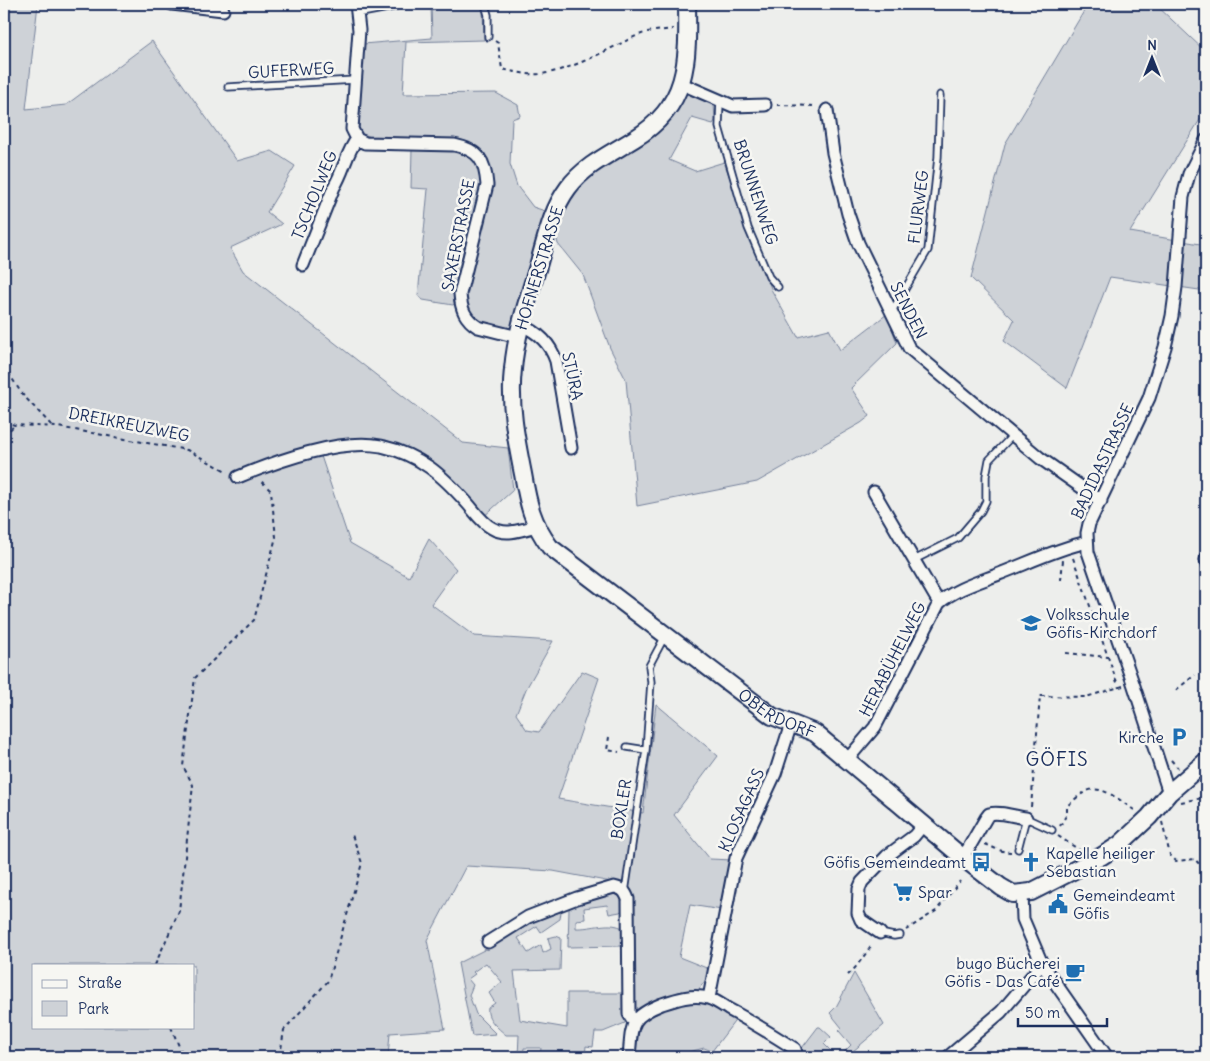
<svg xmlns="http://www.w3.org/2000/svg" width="1210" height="1061" font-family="Delius,sans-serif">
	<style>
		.green { fill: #ced2d7; stroke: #74809a; fill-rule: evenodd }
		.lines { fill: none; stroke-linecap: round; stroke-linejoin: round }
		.lane-casing { stroke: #1b2f5e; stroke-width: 9 }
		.street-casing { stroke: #1b2f5e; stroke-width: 15 }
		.secondary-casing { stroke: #1b2f5e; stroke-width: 20 }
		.path { stroke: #1b2f5e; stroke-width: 2; stroke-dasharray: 4 4; stroke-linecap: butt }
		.lane { stroke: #f6f6f2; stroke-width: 5.5 }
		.street { stroke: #f6f6f2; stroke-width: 11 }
		.secondary { stroke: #f6f6f2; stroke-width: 16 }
		.labels { text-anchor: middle; stroke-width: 5; stroke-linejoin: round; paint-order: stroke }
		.street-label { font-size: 16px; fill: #1b2f5e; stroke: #f6f6f2 }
		.poi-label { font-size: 16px; fill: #1b2f5e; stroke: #f6f6f2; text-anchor: start }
		.quarter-label { font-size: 19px; letter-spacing: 1px; fill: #1b2f5e; stroke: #f6f6f2 }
	</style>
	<rect width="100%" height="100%" fill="#edeeec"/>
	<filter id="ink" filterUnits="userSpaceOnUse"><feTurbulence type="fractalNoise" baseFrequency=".02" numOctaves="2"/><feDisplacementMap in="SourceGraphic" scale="10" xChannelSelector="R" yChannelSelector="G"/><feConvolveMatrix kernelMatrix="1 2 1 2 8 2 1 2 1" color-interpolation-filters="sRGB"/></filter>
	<g filter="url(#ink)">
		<path class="green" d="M 4,4 L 38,4 L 26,109 L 66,105 L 152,41 L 237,161 L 272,151 L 295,166 L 267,212 L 282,224 L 230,248 L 243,271 L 463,443 L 508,448 L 513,490 L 481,519 L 429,458 L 386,440 L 317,444 L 350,543 L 409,577 L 429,539 L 456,569 L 431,604 L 474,636 L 553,641 L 526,689 L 516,714 L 527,730 L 539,732 L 582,671 L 599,678 L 558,799 L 643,813 L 656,704 L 718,756 L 674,815 L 710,859 L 732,860 L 722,910 L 690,905 L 679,957 L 709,969 L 705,981 L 698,990 C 669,996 661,993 636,1013 L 633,1012 L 632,1009 L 632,891 L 627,885 L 553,871 L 466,866 L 427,940 L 445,1029 L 390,1033 L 388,1057 L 4,1057 ZM 34,965 L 194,965 L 194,1027 L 34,1027 Z
			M 431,4 L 480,4 L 483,10 L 484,40 L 406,42 L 403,94 L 496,93 L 518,105 L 520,116 L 512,119 L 510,164 L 517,186 L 533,207 L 545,211 L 511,329 L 508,331 C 486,326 471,324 465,299 L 490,170 C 485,150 478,146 459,139 L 371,137 L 363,134 L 359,129 L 363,44 L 432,38 Z
			M 1113,4 L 1155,4 L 1206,52 L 1206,110 L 1130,232 L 1206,245 L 1206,291 L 1110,277 L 1067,388 L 1004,341 L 1014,320 L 971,278 L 1005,144 L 1087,6 Z
			M 685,92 L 690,92 L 714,104 L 715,121 L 713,124 L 692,118 L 669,160 L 695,171 L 724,162 L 772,291 L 798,337 L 829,329 L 840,350 L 887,314 L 897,343 L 851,388 L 870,416 L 861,423 L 757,482 L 637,506 L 626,380 L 610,348 L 583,275 L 558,244 L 554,227 L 573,190 Z
			M 412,149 C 435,150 474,143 481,174 C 482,179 482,185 482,190 L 456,303 L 453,305 L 423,300 L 418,296 L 428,189 L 411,188 Z
			M 613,892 L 622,896 L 623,909 L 620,912 L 609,914 L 607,905 L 584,908 L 585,919 L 576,920 L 576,928 C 591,929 611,920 624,929 L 624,946 L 568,947 L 569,909 L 571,905 Z
			M 561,912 L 560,919 L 541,932 L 537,926 L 518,938 L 528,953 L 541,945 L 543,953 L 551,949 L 548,938 L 556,936 L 561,938 L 560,970 L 514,971 L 520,1020 L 567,1028 L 567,993 L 624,993 L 625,1023 L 603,1032 L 595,1032 L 593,1047 L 586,1046 L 585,1057 L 540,1057 L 541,1048 L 524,1048 L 523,1057 L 518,1057 L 519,1035 L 506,1035 C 498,1028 486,1019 488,1008 L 495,1003 L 489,993 L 502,982 L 486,963 L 473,972 L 475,974 L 468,979 L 473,985 L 469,995 L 476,1014 L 496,1034 L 472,1036 L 458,963 L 492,946 L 529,919 Z
			M 854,973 L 884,1025 L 846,1057 L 839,1057 L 851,1045 L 839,1031 L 842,1028 L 830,1013 L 836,1007 Z
			M 698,1001 L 737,1018 L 712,1051 L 704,1048 L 670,1057 L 633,1057 C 634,1048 634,1038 637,1030 C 643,1008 679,1004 698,1001 Z
			M 818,1027 L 820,1027 L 831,1037 L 824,1044 L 837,1057 L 801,1057 L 800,1051 L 802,1048 Z"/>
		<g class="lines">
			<defs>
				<path id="lane" d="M 485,4 L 488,15 L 488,37
					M 228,87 L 355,80
					M 720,101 L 719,127 L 748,228 L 769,277 L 778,287
					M 892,311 L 928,250 L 938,157 L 940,95
					M 1206,551 L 1203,560 L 1206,567
					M 914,560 L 958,538 L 981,511 L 986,501 L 986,476 L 989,460 L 1014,434
					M 646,750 L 651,682 L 649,666 L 665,636
					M 1018,849 L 1026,818 L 1052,830
					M 625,892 L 646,750 L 627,747
					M 880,933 L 894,936 L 900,935"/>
				<path id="street" d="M 172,4 L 223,10
					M 356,4 L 359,30 L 352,129 L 357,139 L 365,143 L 454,145 C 479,150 485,160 487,185 L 460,294 C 461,309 465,319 478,327 L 518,337
					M 357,11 L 394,4
					M 682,84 L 733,106 L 765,105
					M 827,110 L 833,153 L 848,214 L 858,243 L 909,348 L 1040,458 L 1101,501
					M 303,265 L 334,187 C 344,171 346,153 357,139
					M 521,325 C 538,332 550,343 556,361 L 571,448
					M 238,477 C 277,461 339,438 381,446 C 421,455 442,475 468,504 C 475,512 482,523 492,528 C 505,536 522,530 536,526
					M 874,492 L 939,603
					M 847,760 L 875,727 L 939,603 C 955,589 979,582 999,574 C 1028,563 1056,549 1087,542
					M 1169,793 L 1133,683 L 1088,552 L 1087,533 L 1089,524 L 1149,398 L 1165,347 L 1172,316 L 1176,287 L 1183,197 L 1189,174 L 1206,140
					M 962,856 L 968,849 L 986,818 L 989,814 C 1001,811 1014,817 1026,818
					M 1022,894 L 1023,919 L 1042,964 L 1107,1057
					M 880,933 L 861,920 L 858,913 L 859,889 L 862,882 L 887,856 L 914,836 L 924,824
					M 488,942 L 528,917 L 577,898 L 614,887 C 623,889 625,891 628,899 L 629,1014 L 634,1022
					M 709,998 L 736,858 L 775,774 L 791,724
					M 629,1057 C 632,1025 629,1017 662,1004 C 677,999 692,994 708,998 C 715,1000 722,1005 728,1009 C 751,1021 773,1035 795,1049 L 797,1057
					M 948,1057 L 1001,1012 L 1042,964"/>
				<g id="secondary">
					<path id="s1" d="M 687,4 C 688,61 689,106 634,139 C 610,154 585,165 568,188 C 551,211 546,239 538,266 C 528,299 516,333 513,369 C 509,404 516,439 523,474 C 528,503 532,523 550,547 L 772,716 L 815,733 L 967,861 L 1001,887 L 1013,894 L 1031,892 L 1102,856 L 1119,845 L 1149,817 L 1169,793 L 1206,761"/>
				</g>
			</defs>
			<use href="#lane" class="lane-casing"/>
			<use href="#street" class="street-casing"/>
			<use href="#secondary" class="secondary-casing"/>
			<path class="path" d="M 495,41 L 498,43 L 502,69 C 510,71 519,73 528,74 C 559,78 608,49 636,36 L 647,32 L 673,29
				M 777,105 L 817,106
				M 4,366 L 22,394 L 53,427
				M 4,422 L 15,425 L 58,427 L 187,450 L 228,472
				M 4,435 L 15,425
				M 1073,558 L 1119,688
				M 1061,580 L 1063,560
				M 1066,653 L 1108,657
				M 1176,690 L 1195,675
				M 609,737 L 607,750 L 619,752
				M 1171,760 L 1178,768
				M 1181,802 L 1203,798 L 1201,789 L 1206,788
				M 1031,807 L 1040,696 L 1086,697 L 1123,686
				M 1162,822 L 1170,855 L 1176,861 L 1195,859 L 1198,863 L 1206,860
				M 1060,826 L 1067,814 L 1067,806 C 1073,801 1080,794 1087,791 C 1102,784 1122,802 1134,810
				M 1058,836 L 1081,851
				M 985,844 C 995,848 1000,852 1011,852
				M 906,930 L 936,911 L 960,881
				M 155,965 L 179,911 L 193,785 L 183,766 L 195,678 L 254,620 L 276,537 L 271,491 L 261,481
				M 848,975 L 855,968 L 873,944
				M 171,1027 L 181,1051
				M 280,1056 L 284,1030 L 328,981 L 362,863 L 351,832
				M 162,1057 L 181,1051 L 210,1057 L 256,1053 L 290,1057"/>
			<use href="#lane" class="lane"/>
			<use href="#street" class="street"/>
			<use href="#secondary" class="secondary"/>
		</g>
	</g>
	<defs>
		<symbol id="school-bare" viewBox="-9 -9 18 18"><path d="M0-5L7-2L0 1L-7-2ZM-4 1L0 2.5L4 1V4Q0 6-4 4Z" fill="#1f6fb2" stroke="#f6f6f2" stroke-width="2.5" paint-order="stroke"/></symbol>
		<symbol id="parking-bare" viewBox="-9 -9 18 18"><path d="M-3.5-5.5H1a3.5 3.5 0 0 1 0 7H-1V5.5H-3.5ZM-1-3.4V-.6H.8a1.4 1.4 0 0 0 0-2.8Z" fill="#1f6fb2" stroke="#f6f6f2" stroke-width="2.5" paint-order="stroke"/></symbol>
		<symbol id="bus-bare" viewBox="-9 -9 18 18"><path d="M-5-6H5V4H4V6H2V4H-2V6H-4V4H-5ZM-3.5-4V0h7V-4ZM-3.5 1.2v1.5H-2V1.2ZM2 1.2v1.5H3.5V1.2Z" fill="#1f6fb2" stroke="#f6f6f2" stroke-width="2.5" paint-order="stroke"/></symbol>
		<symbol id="church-bare" viewBox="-9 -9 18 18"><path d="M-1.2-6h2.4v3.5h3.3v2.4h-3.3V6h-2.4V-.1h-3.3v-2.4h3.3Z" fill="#1f6fb2" stroke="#f6f6f2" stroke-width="2.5" paint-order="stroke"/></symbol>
		<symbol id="supermarket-bare" viewBox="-9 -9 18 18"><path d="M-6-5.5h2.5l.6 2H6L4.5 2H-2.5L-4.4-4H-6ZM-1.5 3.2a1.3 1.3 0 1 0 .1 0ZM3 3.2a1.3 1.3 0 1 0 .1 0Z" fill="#1f6fb2" stroke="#f6f6f2" stroke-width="2.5" paint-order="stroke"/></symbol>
		<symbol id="civic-bare" viewBox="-9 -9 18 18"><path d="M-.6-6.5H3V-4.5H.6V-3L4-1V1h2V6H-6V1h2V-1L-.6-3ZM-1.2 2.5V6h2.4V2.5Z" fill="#1f6fb2" stroke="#f6f6f2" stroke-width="2.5" paint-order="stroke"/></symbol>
		<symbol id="cafe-bare" viewBox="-9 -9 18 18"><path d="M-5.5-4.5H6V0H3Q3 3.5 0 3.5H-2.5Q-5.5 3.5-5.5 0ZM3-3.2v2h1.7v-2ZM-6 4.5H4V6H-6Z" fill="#1f6fb2" stroke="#f6f6f2" stroke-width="2.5" paint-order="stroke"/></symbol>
	</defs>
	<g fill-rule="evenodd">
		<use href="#school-bare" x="1017" y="609" width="28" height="28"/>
		<use href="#parking-bare" x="1165" y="723" width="28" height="28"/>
		<use href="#bus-bare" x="967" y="848" width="28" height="28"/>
		<use href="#church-bare" x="1017" y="848" width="28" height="28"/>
		<use href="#supermarket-bare" x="889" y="878" width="28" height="28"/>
		<use href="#civic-bare" x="1044" y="890" width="28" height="28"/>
		<use href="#cafe-bare" x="1061" y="958" width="28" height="28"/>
	</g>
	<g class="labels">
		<g class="street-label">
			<text transform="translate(291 70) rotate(-3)" y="6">GUFERWEG</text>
			<text transform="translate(756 192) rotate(72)" y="6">BRUNNENWEG</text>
			<text transform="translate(314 195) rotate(-68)" y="6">TSCHOLWEG</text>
			<text transform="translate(918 207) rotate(-83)" y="6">FLURWEG</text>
			<text transform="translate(458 235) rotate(-79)" y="6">SAXERSTRASSE</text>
			<text transform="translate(539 268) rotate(-73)" y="6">HOFNERSTRASSE</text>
			<text transform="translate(909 310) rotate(63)" y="6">SENDEN</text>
			<text transform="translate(573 376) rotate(78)" y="6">STÜRA</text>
			<text transform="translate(129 424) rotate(11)" y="6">DREIKREUZWEG</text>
			<text transform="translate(1102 461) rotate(-65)" y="6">BADIDASTRASSE</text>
			<text transform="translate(892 659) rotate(-63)" y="6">HERABÜHELWEG</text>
			<text dy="6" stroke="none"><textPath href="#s1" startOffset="894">OBERDORF</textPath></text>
			<text transform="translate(621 809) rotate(-81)" y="6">BOXLER</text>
			<text transform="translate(741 810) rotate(-66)" y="6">KLOSAGASS</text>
		</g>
		<g class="poi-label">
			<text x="1046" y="620">Volksschule<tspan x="1046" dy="18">Göfis-Kirchdorf</tspan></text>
			<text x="1164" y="743" text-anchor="end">Kirche</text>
			<text x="1046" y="859">Kapelle heiliger<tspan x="1046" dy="18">Sebastian</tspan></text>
			<text x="966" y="868" text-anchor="end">Göfis Gemeindeamt</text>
			<text x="918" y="898">Spar</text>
			<text x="1073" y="901">Gemeindeamt<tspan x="1073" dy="18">Göfis</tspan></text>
			<text x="1060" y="969" text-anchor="end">bugo Bücherei<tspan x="1060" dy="18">Göfis - Das Café</tspan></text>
		</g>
		<g class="quarter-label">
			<text x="1057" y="766">GÖFIS</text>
		</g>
	</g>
	<rect width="1210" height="1061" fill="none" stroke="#f6f6f2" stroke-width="20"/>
	<rect x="10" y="10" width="1190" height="1041" fill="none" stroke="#1b2f5e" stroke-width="2" filter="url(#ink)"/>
	<rect x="32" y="964" width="162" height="65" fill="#f6f6f2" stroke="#9ea6b7"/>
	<rect x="42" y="980" width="25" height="8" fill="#f6f6f2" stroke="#9ea6b7"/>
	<text x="78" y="988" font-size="15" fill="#1b2f5e">Straße</text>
	<rect x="42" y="1001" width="25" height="15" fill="#ced2d7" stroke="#9ea6b7"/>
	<text x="78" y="1014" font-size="15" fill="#1b2f5e">Park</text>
	<g transform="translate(1152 58)" stroke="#f6f6f2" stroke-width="4" paint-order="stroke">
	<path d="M0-4L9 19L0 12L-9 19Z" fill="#1b2f5e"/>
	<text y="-8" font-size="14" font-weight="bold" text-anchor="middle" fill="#1b2f5e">N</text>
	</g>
	<path d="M1018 1018v8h89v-8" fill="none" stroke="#1b2f5e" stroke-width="2.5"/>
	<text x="1025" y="1018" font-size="15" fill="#1b2f5e" stroke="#f6f6f2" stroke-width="4" paint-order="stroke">50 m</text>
</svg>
